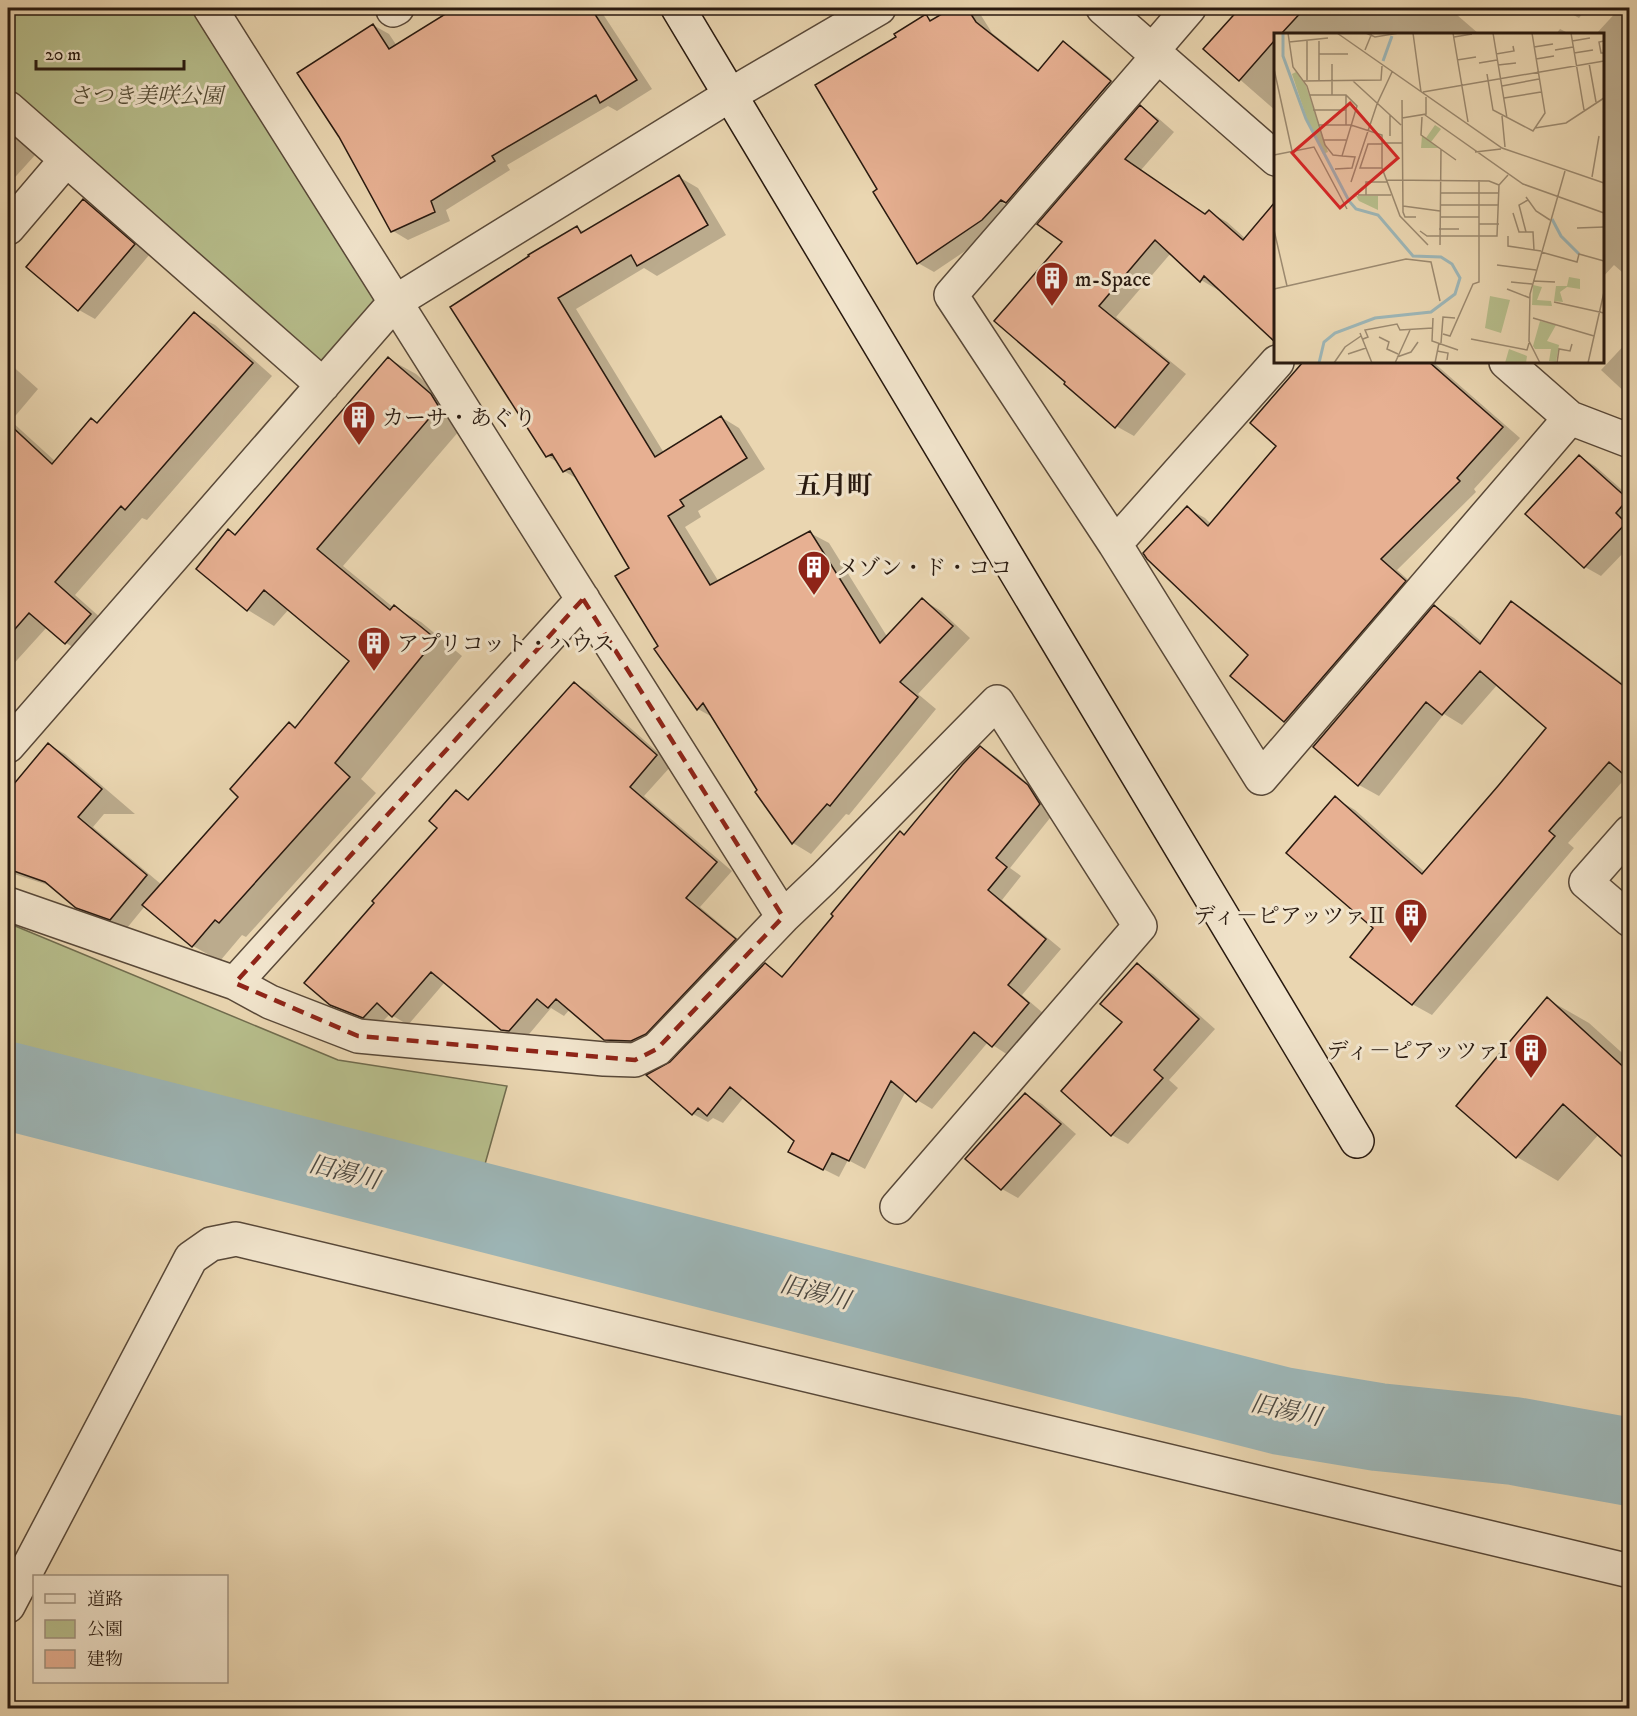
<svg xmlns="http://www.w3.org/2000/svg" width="1637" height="1716" font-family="'IM FELL DW Pica','Noto Serif JP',serif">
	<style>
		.green { fill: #b7be8c; stroke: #706c4e; stroke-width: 1.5 }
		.shadow { fill: #0003 }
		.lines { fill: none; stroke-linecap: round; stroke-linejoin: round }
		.river { stroke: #9db6b7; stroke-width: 88 }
		.building { fill: #e7b092; stroke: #28190f; stroke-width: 1.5 }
		.street-casing { stroke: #584838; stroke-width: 36 }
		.secondary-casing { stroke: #28190f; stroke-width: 36 }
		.street { stroke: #f1e4cc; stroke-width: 33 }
		.secondary { stroke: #f1e4cc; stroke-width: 33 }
		.marked { fill: none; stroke: #8f2418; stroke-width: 4.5; stroke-dasharray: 12 8; stroke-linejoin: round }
		.labels { text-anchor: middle; stroke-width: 6; stroke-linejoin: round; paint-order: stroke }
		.park-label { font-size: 22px; font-style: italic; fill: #534b34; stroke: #f1e4cc }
		.poi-label { font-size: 22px; fill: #28190f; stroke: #f1e4cc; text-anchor: start }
		.water-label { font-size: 24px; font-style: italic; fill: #4b4841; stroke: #f1e4cc }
		.quarter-label { font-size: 26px; font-weight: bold; fill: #28190f; stroke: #f1e4cc }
		.inset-river { fill: none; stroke: #9db6b7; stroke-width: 3 }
		.inset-road { fill: none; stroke: #9c8a70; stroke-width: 1.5 }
		.view { fill: #d62828; fill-opacity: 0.15; stroke: #d62828; stroke-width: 3 }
		.inset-edge { fill: none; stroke: #28190f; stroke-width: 3 }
	</style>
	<rect width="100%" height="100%" fill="#ead6b1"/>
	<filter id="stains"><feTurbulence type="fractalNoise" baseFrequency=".00333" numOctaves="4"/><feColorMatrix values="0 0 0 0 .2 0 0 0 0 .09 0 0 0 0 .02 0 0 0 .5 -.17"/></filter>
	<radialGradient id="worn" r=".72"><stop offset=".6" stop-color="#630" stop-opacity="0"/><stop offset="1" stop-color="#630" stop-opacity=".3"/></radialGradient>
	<path class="green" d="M 8,8 L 195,8 L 379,299 L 321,367 L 8,91 Z
		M 8,923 L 338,1060 L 507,1086 L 476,1196 L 61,1089 L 8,1073 Z"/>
	<path class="shadow" d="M 299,8 L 310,8 L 305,11 Z
		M 458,8 L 599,8 L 652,89 L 617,111 L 608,106 L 507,165 L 510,170 L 446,210 L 450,221 L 408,240 L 393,231 L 373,25 L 389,34 L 397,46 Z
		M 955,8 L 971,8 L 979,12 L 992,33 L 1040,71 L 1064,43 L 1080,53 L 1111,79 L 1003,204 L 1007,204 L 1114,81 L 1126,91 L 998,229 L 934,272 L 918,263 L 879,190 L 898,38 L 926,16 L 933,21 Z
		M 1225,8 L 1449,8 L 1479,34 L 1276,34 L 1276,111 L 1205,49 L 1235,16 Z
		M 1561,8 L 1587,8 L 1579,18 Z
		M 1620,8 L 1630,8 L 1630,279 L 1614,265 L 1602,278 L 1602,34 L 1596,34 Z
		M 1560,29 L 1570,34 L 1556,34 Z
		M 1140,107 L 1158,118 L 1174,132 L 1141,170 L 1206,215 L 1209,212 L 1227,222 L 1246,239 L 1266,216 L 1276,221 L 1276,340 L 1220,289 L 1218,290 L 1201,280 L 1171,253 L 1116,317 L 1186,374 L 1134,436 L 1116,426 L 1065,241 Z
		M 8,129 L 36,154 L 8,185 Z
		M 679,177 L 698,188 L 726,235 L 657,276 L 644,268 L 576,309 L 664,453 L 721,417 L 739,428 L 765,469 L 698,511 L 701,517 L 685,527 L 719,582 L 810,533 L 829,543 L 888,638 L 923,600 L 941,611 L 970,638 L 918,694 L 936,709 L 849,815 L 846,814 L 811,854 L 793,843 L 714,718 L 698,709 L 660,647 L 631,568 L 579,480 L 564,471 L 559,463 L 547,456 L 452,307 L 577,228 L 585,232 Z
		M 84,201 L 100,210 L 150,254 L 95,319 L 79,310 Z
		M 194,314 L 215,325 L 272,376 L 147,520 L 142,518 L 75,595 L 111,627 L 86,655 L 66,643 L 47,627 L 8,670 L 8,521 L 12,516 L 8,512 L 8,362 L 38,389 L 11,421 L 56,462 L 92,420 L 98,424 Z
		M 1630,339 L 1630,397 L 1601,370 Z
		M 389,359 L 416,374 L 458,411 L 466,423 L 343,566 L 394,608 L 394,607 L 421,622 L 462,656 L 361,779 L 376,793 L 246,937 L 242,935 L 220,961 L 193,946 L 145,906 L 127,928 L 93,916 L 76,906 L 54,887 L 8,872 L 8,806 L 13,799 L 8,794 L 49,745 L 65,754 L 135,814 L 104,814 L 93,827 L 162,885 L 241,796 L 289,724 L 297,728 L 351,661 L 289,609 L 274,626 L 248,610 L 236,536 Z
		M 1300,362 L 1433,362 L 1520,438 L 1474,489 L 1476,492 L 1397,570 L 1422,592 L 1303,731 L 1285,721 L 1232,676 L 1250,655 L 1187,508 L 1205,518 L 1211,524 L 1278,445 L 1303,365 Z
		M 1579,456 L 1595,466 L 1630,497 L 1630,546 L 1601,576 L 1585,567 L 1527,514 Z
		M 1511,603 L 1531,615 L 1630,689 L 1630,773 L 1568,843 L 1574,848 L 1432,1015 L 1412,1004 L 1375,928 L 1335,798 L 1355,810 L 1425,872 L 1548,728 L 1498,684 L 1462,725 L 1444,714 L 1379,796 L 1359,785 L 1435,607 L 1454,618 L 1483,643 Z
		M 575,684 L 590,692 L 672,765 L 644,796 L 732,871 L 700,907 L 750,949 L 661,1042 L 621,1048 L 605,1039 L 570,1009 L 564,1016 L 551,1008 L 525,1039 L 517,1038 L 501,1029 L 445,982 L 408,1025 L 390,1014 L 379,1025 L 347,1013 L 330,1004 L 439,827 L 456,792 L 470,800 Z
		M 980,748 L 996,757 L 1043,796 L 1054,813 L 1010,868 L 1021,876 L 1002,900 L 1061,949 L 1022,995 L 1043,1013 L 1008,1055 L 988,1042 L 932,1109 L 917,1100 L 906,1091 L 865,1169 L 848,1160 L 839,1177 L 805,1160 L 796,1140 L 744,1097 L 723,1123 L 713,1118 L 708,1122 L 693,1114 L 671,1063 L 765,965 L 784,977 Z
		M 1137,965 L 1153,974 L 1215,1029 L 1169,1080 L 1178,1088 L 1128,1144 L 1112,1135 L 1063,1091 L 1124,1022 Z
		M 1547,999 L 1589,1023 L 1630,1060 L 1630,1161 L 1599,1134 L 1558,1181 L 1517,1157 Z
		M 1025,1094 L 1042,1104 L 1076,1134 L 1018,1198 L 1002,1189 L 968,1159 Z"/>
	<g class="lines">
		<path class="river" d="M 8,1086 L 1282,1411 L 1378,1427 L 1514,1441 L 1630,1462"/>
	</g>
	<path class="building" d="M 455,8 L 591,8 L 637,80 L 600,103 L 596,95 L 492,156 L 495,161 L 431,201 L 435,212 L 391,232 L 339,137 L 297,73 L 373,24 L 389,49 Z
		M 952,8 L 967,8 L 976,22 L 1038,71 L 1063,41 L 1111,81 L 1006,203 L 1001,200 L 982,220 L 917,264 L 873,192 L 877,189 L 815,85 L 896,37 L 894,34 L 926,14 L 930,21 Z
		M 1240,8 L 1305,8 L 1281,34 L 1275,34 L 1275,40 L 1239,81 L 1203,49 Z
		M 1140,105 L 1158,121 L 1125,159 L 1205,214 L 1209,210 L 1243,240 L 1275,202 L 1275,342 L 1204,276 L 1200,282 L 1155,240 L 1099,306 L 1169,363 L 1115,428 L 1064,384 L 1065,382 L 994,321 L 1062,242 L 1037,224 Z
		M 679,175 L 708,225 L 637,266 L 631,255 L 558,298 L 655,457 L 721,416 L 747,458 L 680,500 L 684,506 L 668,516 L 710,585 L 810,531 L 880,643 L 922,598 L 953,626 L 900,682 L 918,697 L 830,806 L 827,804 L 792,844 L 755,792 L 757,790 L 703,703 L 697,710 L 654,649 L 658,646 L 615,576 L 629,568 L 570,468 L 563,472 L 552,454 L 546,457 L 450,307 L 529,256 L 528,255 L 577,226 L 581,233 Z
		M 83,199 L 135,244 L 78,311 L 26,267 Z
		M 194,312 L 253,363 L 125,510 L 121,506 L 55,582 L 91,614 L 65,644 L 29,613 L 8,637 L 8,423 L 52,464 L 91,418 L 97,423 Z
		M 388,357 L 431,394 L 439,407 L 317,549 L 390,610 L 394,605 L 436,639 L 335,763 L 350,777 L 219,923 L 215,920 L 192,947 L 142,905 L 238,797 L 230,789 L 289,722 L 295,728 L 349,661 L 264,590 L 247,611 L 196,569 L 228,529 L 235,535 Z
		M 1303,362 L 1429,362 L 1503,427 L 1457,478 L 1460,481 L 1381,559 L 1406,581 L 1284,722 L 1230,676 L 1248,655 L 1147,559 L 1143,553 L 1187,506 L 1208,526 L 1276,446 L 1250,423 Z
		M 1579,455 L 1628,499 L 1616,513 L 1626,523 L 1584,568 L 1525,514 Z
		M 1511,601 L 1629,690 L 1629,779 L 1609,762 L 1549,831 L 1555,836 L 1412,1005 L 1350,957 L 1373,928 L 1286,853 L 1335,796 L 1422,874 L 1498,786 L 1546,728 L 1480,671 L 1442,715 L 1426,702 L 1358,786 L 1313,747 L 1434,605 L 1480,644 Z
		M 574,682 L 657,755 L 630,787 L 717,862 L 686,898 L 736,939 L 646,1034 L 631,1041 L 604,1040 L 556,999 L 548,1008 L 537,999 L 509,1031 L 501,1030 L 431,972 L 392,1017 L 377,1003 L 363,1018 L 330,1005 L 304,983 L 374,903 L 372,901 L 437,828 L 429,821 L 456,790 L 468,800 Z
		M 48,743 L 102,789 L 78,817 L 147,875 L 110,920 L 76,908 L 45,882 L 8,869 L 8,791 Z
		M 980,746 L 1028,785 L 1040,804 L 996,858 L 1007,867 L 988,890 L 1046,939 L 1008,985 L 1029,1003 L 992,1047 L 974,1032 L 916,1102 L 891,1081 L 849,1161 L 832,1153 L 823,1170 L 788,1152 L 794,1141 L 730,1087 L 707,1116 L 698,1108 L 692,1115 L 646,1075 L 670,1062 L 765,963 L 782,977 L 833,916 L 831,914 L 900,831 L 904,835 L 962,765 Z
		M 1137,963 L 1199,1019 L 1154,1070 L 1163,1078 L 1111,1136 L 1061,1091 L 1122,1022 L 1100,1004 Z
		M 1547,997 L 1629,1072 L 1629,1163 L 1563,1104 L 1516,1158 L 1456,1106 Z
		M 1025,1093 L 1061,1124 L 1001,1190 L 965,1159 Z"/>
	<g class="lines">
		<defs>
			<path id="street" d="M 1103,8 L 1276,159
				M 393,10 L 397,8
				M 1152,51 L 1189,8
				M 1158,56 L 951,295 L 1115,544 L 1261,778 L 1570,418
				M 8,108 L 323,385
				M 8,228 L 66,160
				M 1506,362 L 1570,418 L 1630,441
				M 1115,544 L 1277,362
				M 8,746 L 395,302 L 730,95 L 879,8
				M 1630,832 L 1586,882 L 1630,920
				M 8,904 L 235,983 L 270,1002 L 358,1036 L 604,1059 L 635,1060 L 657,1049 L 783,917 L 210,8
				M 783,917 L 824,878 L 997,702 L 1140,926 L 897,1207
				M 235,983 L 583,599
				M 8,1606 L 191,1258 L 211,1244 L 236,1239 L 1630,1571"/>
			<path id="secondary" d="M 678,8 L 1357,1141"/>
		</defs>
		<use href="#street" class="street-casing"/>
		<use href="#secondary" class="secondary-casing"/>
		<use href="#street" class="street"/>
		<use href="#secondary" class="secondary"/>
	</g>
	<path class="marked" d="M 583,599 L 783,917 L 657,1049 L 635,1060 L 358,1036 L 235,983 Z"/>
	<defs>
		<symbol id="building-pin" viewBox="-11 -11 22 30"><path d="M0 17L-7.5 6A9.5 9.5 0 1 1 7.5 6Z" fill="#8f2418" stroke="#f1e4cc"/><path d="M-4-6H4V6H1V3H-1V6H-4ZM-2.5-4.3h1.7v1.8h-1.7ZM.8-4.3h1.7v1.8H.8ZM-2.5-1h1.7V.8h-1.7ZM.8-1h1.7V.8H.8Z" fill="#fff"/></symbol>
	</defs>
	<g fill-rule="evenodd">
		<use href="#building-pin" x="1033" y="259" width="38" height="52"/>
		<use href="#building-pin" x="340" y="398" width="38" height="52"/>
		<use href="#building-pin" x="795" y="548" width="38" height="52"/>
		<use href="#building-pin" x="355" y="624" width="38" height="52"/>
		<use href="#building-pin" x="1392" y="896" width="38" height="52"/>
		<use href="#building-pin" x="1512" y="1031" width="38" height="52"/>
	</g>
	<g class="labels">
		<g class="park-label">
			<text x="146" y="103">さつき美咲公園</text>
		</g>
		<g class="poi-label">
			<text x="1075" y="286">m-Space</text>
			<text x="382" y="425">カーサ・あぐり</text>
			<text x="837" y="575">メゾン・ド・ココ</text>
			<text x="397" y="651">アプリコット・ハウス</text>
			<text x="1388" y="923" text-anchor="end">ディ－ピアッツァⅡ</text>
			<text x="1508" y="1058" text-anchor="end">ディ－ピアッツァI</text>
		</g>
		<g class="water-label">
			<text transform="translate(344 1172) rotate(14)" y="8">旧湯川</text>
			<text transform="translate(815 1292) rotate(14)" y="8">旧湯川</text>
			<text transform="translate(1286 1410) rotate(12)" y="8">旧湯川</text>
		</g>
		<g class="quarter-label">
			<text x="834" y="494">五月町</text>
		</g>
	</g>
	<g transform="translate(1274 33)">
		<rect width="330" height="330" fill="#ead6b1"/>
		<path d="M 22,39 L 32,53 L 54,119 L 49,121 L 33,86 L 18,41 ZM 161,92 L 167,96 L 157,109 L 165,115 L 147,115 L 148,102 L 152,105 ZM 82,163 L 104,163 L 104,177 L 85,168 ZM 295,244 L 306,246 L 306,256 L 293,254 L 286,259 L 289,269 L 280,268 L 282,253 L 293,253 ZM 259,252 L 268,254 L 263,267 L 277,268 L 278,273 L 258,272 ZM 216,263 L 236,267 L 227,300 L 211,295 ZM 266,288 L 282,292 L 273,308 L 285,312 L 282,329 L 275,328 L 277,316 L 261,316 L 259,313 ZM 235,316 L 253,323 L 252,330 L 231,330 Z" fill="#b7be8c"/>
		<path class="inset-river" d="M 9,0 L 9,23 L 32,86 L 75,168 L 82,176 L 104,182 L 139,223 L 167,224 L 178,231 L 186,245 L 181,261 L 157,279 L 101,285 L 61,300 L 50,309 L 45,330M 109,28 L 118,3M 278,186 L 287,203 L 305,221"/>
		<path class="inset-road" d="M 14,0 L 19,34 L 33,53 L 51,112 L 59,122 L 68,123 L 83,73 L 72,62 L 36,62M 63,0 L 228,115 L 330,150M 92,0 L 101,4 L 125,0M 139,0 L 147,59M 179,0 L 194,89M 219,0 L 233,85M 297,0 L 310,77M 180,4 L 198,1M 45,8 L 45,47M 298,8 L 316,5M 330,8 L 325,9 L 327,20 L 330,20M 15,9 L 54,5M 260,14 L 279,11M 91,17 L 98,0M 281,17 L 299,14M 300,20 L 319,17M 45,21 L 74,21M 222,21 L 240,18 L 239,13M 262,26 L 280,23M 183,27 L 202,24M 205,30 L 223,27M 315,30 L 322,69M 224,32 L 242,30M 0,36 L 18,118M 213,41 L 219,77 L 259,98 L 271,80 L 258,0M 33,47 L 33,8M 29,48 L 107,47 L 108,33M 79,48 L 127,92M 228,53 L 265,46M 149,59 L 330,28M 58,62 L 58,31M 230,65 L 267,59M 128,67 L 129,179 L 131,184 L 142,184M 39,77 L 72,77M 151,82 L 249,151 L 330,180M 228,83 L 231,114M 148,84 L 147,102 L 182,127M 128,85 L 152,81 L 152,64M 44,92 L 77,92 L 108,102 L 108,135 L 126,183 L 154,212M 72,92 L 72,62M 261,95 L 292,90 L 330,65M 116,103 L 116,82M 50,107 L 72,107M 108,110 L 128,110M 201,119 L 227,116M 0,122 L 40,114 L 73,176M 108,135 L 86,135 L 94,111 L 108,111M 61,136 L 78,135 L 81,124 L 68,123M 318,144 L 325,103M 112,147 L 215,148 L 225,152M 77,149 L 103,71 L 118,39M 166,160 L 225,160M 84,162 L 117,162M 92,162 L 92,149 L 113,149M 252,164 L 262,178 L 276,187M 166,172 L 224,172M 129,173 L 166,178M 239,180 L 245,199 L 259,199 L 260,217M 166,184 L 205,184M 205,191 L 225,191M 303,195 L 330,194M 165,196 L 185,196M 0,197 L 13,253M 146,198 L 153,203 L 223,203 L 225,152 L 234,142M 252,199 L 245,172 L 254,167M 234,203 L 234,213 L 267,218M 166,212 L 167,116M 267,219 L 303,229 L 305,221 L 330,228M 223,232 L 262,237M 259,248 L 281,249M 237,249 L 258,251M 0,256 L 132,226 L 157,229 L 166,268M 233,256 L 256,265M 280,269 L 330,280M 159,285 L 158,308 L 184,317M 259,285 L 320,303M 86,300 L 98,330M 169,301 L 176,303 L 199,251 L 205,249 L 205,147M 105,304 L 115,309 L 113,316 L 124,321M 89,306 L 94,304 L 91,297 L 123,291 L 126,297 L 159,295M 197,306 L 253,317 L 255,310M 167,310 L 169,284 L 181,285M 163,318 L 174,320 L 173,327M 74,321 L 92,315M 123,324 L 137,319 L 144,309M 60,330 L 71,314 L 87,303M 121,330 L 136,297M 161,330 L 165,310M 266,330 L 255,308 L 256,261 L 291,138M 283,330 L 285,316 L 296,318 L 298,311M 314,330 L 330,259"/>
		<path class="view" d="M 76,70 L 124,125 L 66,175 L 18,120 Z"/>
		<rect width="330" height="330" class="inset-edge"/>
	</g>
	<rect width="1637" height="1716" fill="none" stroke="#ead6b1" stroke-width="30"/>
	<rect x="9" y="9" width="1619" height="1698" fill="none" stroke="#28190f" stroke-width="3"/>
	<rect x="15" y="15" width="1607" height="1686" fill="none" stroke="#28190f" stroke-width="1.5"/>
	<rect x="33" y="1575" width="195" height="108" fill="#f1e4cc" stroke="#a19380" stroke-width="1.5"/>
	<rect x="45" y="1594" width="30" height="9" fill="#f1e4cc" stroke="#a19380" stroke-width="1.5"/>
	<text x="87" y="1605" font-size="18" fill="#28190f">道路</text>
	<rect x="45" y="1620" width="30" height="18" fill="#b7be8c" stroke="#a19380" stroke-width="1.5"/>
	<text x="87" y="1635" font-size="18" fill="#28190f">公園</text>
	<rect x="45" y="1650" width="30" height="18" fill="#e7b092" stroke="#a19380" stroke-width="1.5"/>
	<text x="87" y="1665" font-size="18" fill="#28190f">建物</text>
	<path d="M36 60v9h148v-9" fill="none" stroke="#28190f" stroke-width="3"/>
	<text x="45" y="60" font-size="18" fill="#28190f" stroke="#f1e4cc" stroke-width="4.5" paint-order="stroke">20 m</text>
	<rect width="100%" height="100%" filter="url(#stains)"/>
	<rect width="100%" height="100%" fill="url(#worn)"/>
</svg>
